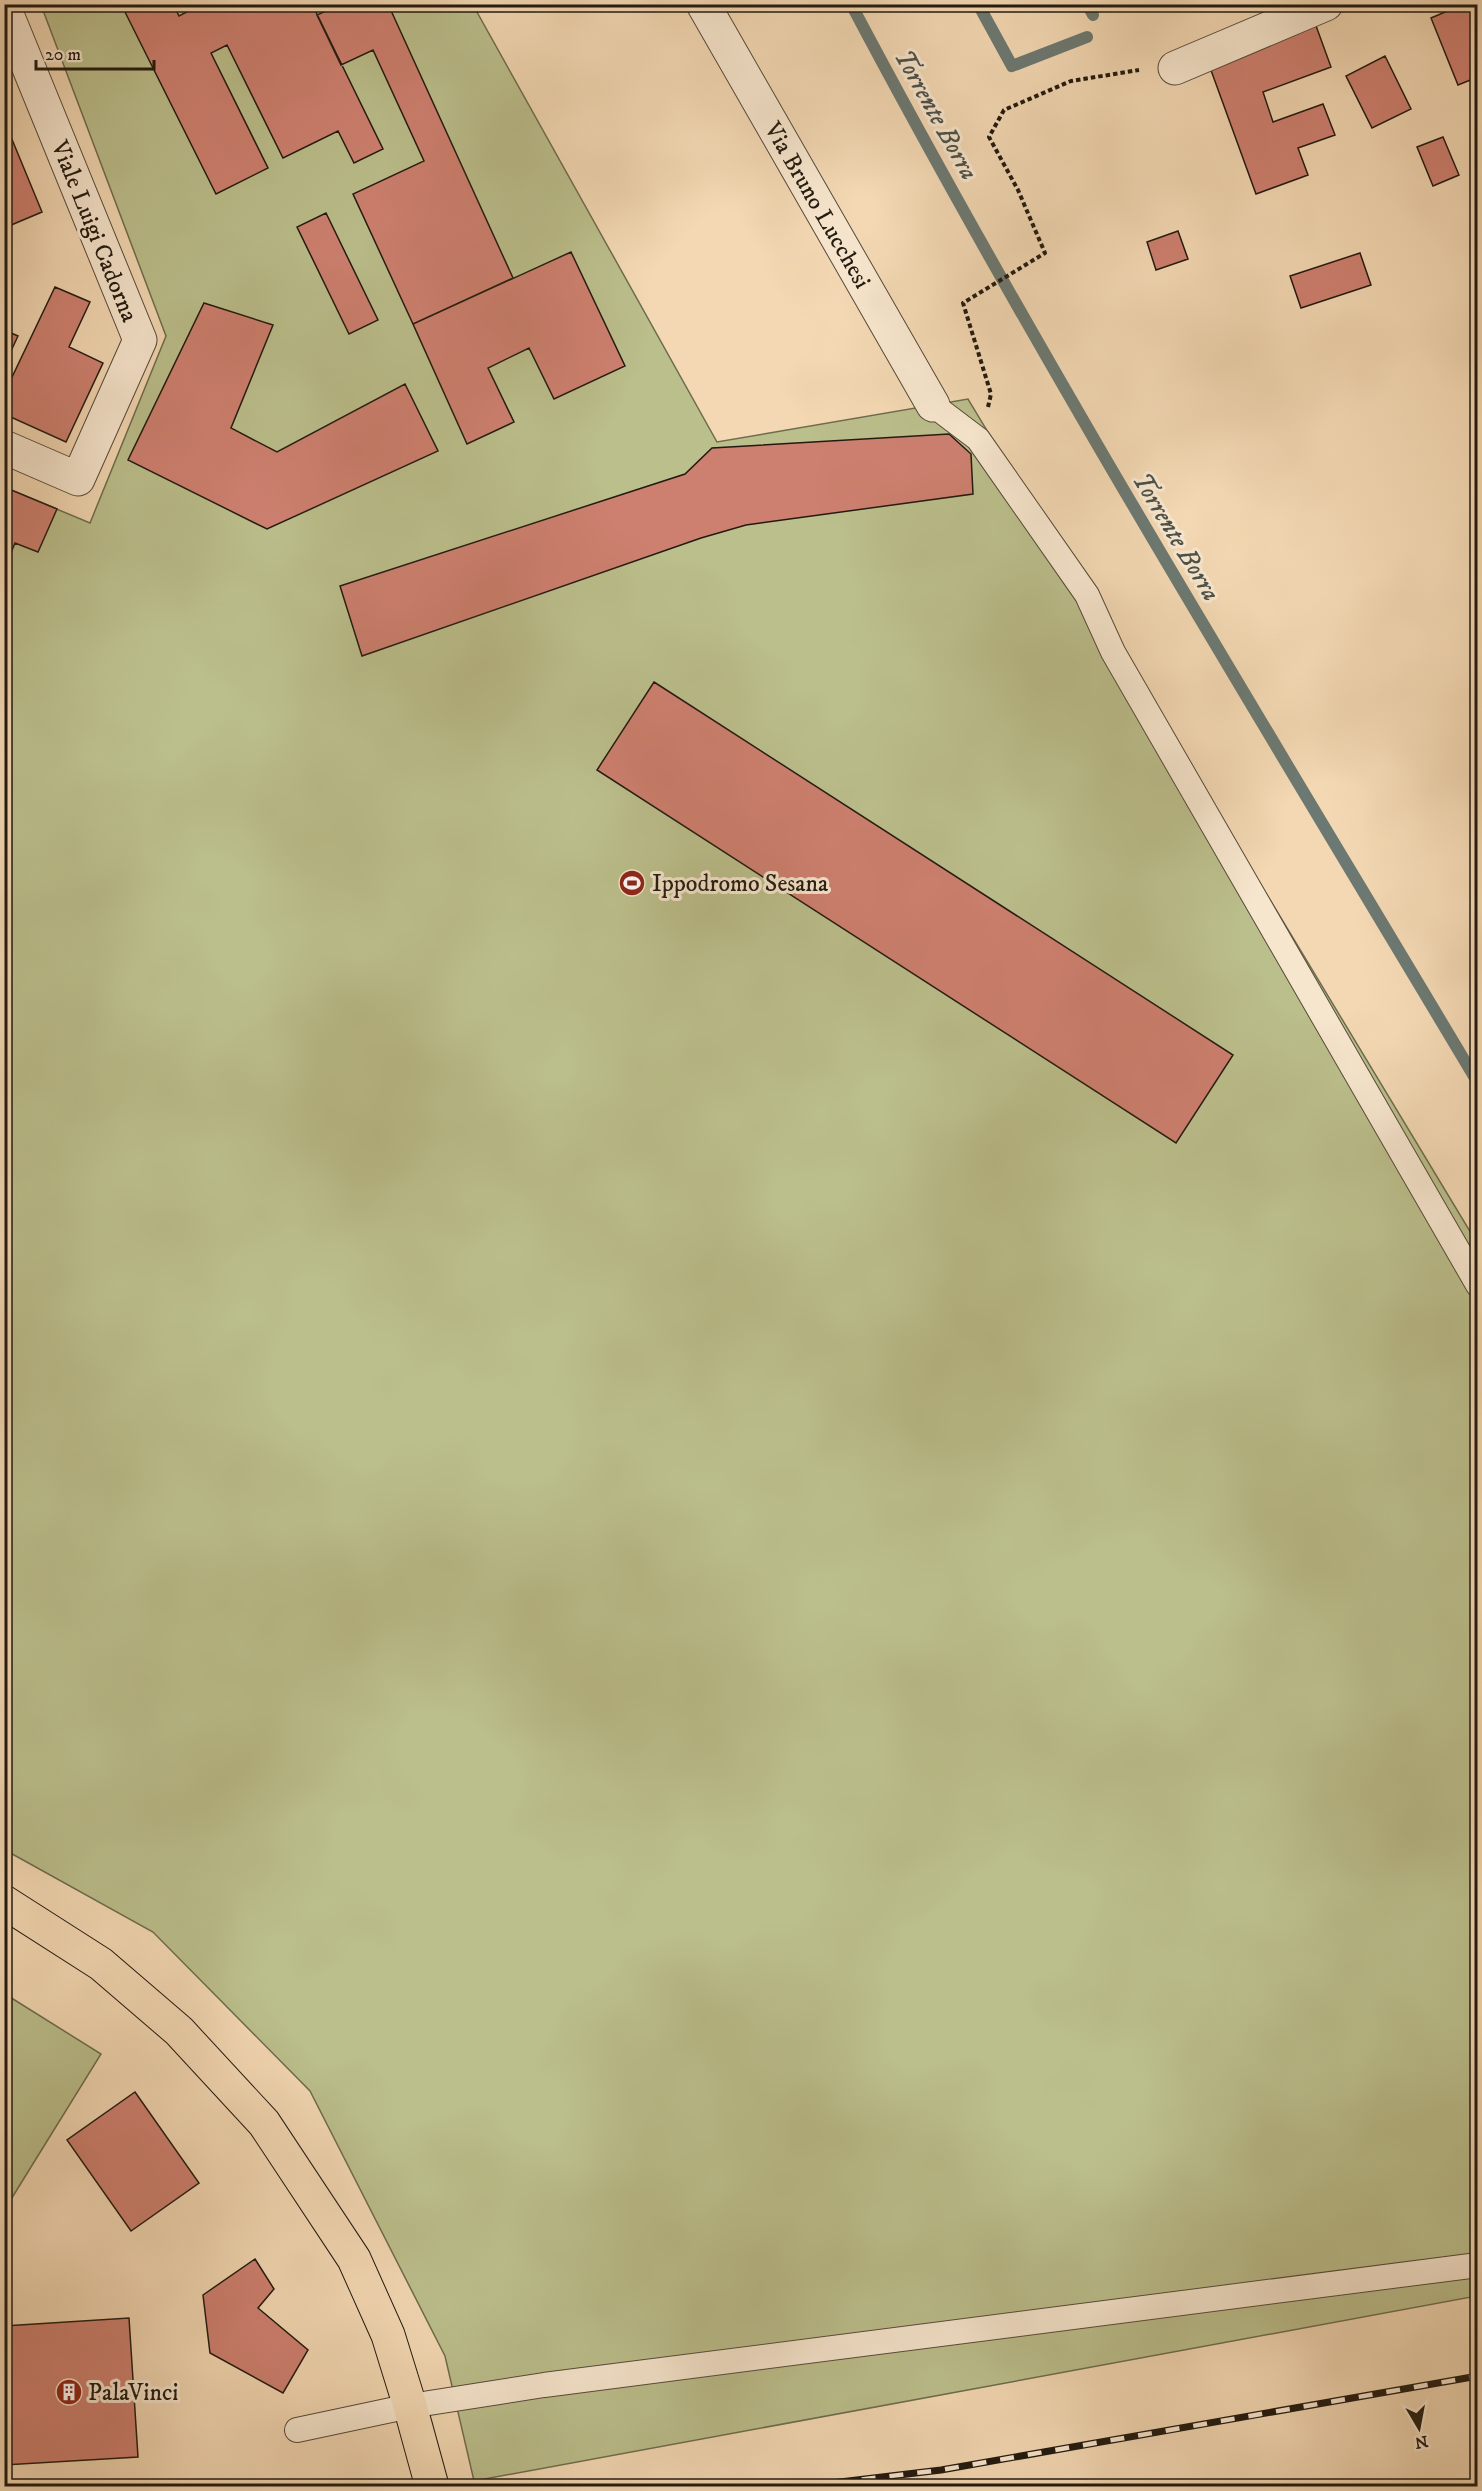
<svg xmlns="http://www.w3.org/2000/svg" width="1482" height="2491" font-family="'IM FELL DW Pica',serif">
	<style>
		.green { fill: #bbbf8c; stroke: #6e6c4e; stroke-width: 1.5 }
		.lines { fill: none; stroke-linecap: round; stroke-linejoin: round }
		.stream { stroke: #6c7972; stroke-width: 12 }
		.building { fill: #ce8070; stroke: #221a10; stroke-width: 1.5 }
		.lane-casing { stroke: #564a39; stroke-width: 26 }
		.street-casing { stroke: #564a39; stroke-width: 35 }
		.primary-casing { stroke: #221a10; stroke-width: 35 }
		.path { stroke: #221a10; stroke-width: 4; stroke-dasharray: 4.5 3; stroke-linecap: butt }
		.lane { stroke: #f7e6ce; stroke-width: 24 }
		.street { stroke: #f7e6ce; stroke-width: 33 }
		.primary { stroke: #f3d8b3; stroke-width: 33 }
		.rail-casing { stroke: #221a10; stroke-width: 7 }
		.rail { stroke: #f7e6ce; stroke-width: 4.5; stroke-dasharray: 14; stroke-linecap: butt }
		.labels { text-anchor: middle; stroke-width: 6; stroke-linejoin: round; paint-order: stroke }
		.street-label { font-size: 24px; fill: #221a10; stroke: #f7e6ce }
		.poi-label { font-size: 24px; fill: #221a10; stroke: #f7e6ce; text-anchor: start }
		.water-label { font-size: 26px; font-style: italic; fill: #4d5149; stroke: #f7e6ce }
	</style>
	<rect width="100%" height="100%" fill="#f3d8b3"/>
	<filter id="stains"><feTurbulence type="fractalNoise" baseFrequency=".00333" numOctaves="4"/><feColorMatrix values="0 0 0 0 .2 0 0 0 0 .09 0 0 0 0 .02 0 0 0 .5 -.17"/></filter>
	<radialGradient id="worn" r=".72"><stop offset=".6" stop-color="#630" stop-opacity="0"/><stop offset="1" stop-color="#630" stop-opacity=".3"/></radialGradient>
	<path class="green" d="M 41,5 L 473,5 L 717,442 L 968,399 L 1477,1243 L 1477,2296 L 474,2481 L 445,2356 L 310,2091 L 153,1932 L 5,1850 L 4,487 L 90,523 L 166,336 Z
		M 5,1994 L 101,2054 L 5,2209 Z"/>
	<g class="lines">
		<path class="stream" d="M 851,4 C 1046,372 1265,726 1478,1083
			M 978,4 L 1012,66 L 1087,37
			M 1087,4 L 1093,15"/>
	</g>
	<path class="building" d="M 121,4 L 173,4 L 179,16 L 202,4 L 312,4 L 383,149 L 354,163 L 338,131 L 283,158 L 227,45 L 211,53 L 268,168 L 216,194 Z
		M 341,4 L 388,4 L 513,278 L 413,324 L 353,194 L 424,161 L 373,50 L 341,65 L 317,15 Z
		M 1464,4 L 1478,4 L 1478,77 L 1458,85 L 1431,18 Z
		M 1315,23 L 1331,67 L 1263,92 L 1273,122 L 1323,104 L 1335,135 L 1298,148 L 1308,175 L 1256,194 L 1208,62 Z
		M 1385,56 L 1411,109 L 1372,128 L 1346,76 Z
		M 4,120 L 42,212 L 4,228 Z
		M 1443,137 L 1459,175 L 1433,186 L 1417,147 Z
		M 326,213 L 378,320 L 349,334 L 297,227 Z
		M 1178,231 L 1188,259 L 1156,270 L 1147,242 Z
		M 571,252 L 625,366 L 554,399 L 529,348 L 488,368 L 514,422 L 467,444 L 413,324 Z
		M 1360,253 L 1371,285 L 1301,308 L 1290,276 Z
		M 55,287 L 90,302 L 69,347 L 103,363 L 66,442 L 4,414 L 4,394 Z
		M 204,303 L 273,325 L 231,428 L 277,452 L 405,384 L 438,451 L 267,529 L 128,460 Z
		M 4,330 L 18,336 L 4,366 Z
		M 949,434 L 971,454 L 973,494 L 746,525 L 701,538 L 362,656 L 340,586 L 685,474 L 712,448 Z
		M 4,487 L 57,509 L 38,552 L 15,543 L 6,565 Z
		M 654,682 L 1233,1055 L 1176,1143 L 597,770 Z
		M 135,2092 L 199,2183 L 131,2231 L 67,2140 Z
		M 255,2259 L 274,2289 L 258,2308 L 308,2350 L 283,2393 L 210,2353 L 203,2295 Z
		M 129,2318 L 138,2457 L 4,2465 L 4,2326 Z"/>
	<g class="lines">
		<defs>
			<path id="lane" d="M 933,405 L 978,439 L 1087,595 L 1113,652 L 1478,1285
				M 297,2430 L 410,2406 L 544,2385 L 1478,2265"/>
			<path id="street" d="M 703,4 L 933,405
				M 4,7 L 140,340 L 78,479 L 4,447
				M 1175,68 L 1326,4"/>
			<path id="primary" d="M 4,1902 L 101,1964 L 179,2031 L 264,2123 L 354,2259 L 388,2335 L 410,2406 L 432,2486"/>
		</defs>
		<use href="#lane" class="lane-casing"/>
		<use href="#street" class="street-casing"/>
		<use href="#primary" class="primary-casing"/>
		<path class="path" d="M 988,407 L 991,394 L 963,303 L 1045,253 L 1018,190 L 989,137 L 1004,110 L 1071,81 L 1139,70"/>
		<use href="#lane" class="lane"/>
		<use href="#street" class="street"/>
		<use href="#primary" class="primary"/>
		<defs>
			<path id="rail" d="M 806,2486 L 941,2470 L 1478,2376"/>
		</defs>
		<use href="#rail" class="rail-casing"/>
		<use href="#rail" class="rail"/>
	</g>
	<defs>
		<symbol id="stadium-disc" viewBox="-11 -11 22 22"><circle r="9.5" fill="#8f2418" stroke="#f7e6ce"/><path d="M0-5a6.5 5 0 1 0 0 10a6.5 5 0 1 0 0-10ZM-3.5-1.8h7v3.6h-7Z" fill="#fff"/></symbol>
		<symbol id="building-disc" viewBox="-11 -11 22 22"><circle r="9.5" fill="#8f2418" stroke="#f7e6ce"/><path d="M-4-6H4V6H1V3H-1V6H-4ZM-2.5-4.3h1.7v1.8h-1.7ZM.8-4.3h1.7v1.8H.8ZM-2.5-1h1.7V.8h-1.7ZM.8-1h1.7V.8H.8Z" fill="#fff"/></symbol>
	</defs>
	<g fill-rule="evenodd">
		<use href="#stadium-disc" x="617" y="868" width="30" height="30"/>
		<use href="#building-disc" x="54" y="2377" width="30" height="30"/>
	</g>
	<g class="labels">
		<g class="street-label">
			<text transform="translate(818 205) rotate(60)" y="8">Via Bruno Lucchesi</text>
			<text transform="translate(95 231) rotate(68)" y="8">Viale Luigi Cadorna</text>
		</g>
		<g class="poi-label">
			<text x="652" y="891">Ippodromo Sesana</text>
			<text x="88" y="2400">PalaVinci</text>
		</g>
		<g class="water-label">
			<text transform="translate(937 114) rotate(61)" y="9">Torrente Borra</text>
			<text transform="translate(1177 536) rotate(59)" y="9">Torrente Borra</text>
		</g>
	</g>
	<rect width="1482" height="2491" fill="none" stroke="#f3d8b3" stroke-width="24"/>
	<rect x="6" y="6" width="1470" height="2479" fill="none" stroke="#221a10" stroke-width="3"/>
	<rect x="12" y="12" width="1458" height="2467" fill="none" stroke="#221a10" stroke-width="1.5"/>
	<g transform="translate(1419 2428) rotate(170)" stroke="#f7e6ce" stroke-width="4.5" paint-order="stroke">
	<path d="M0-4.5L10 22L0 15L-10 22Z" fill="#221a10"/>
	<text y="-9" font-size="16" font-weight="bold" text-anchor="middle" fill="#221a10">N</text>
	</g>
	<path d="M36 60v9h118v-9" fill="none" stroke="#221a10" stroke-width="3"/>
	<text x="45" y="60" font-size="18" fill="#221a10" stroke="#f7e6ce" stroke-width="4.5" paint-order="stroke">20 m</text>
	<rect width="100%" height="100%" filter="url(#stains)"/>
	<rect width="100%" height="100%" fill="url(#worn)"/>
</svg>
